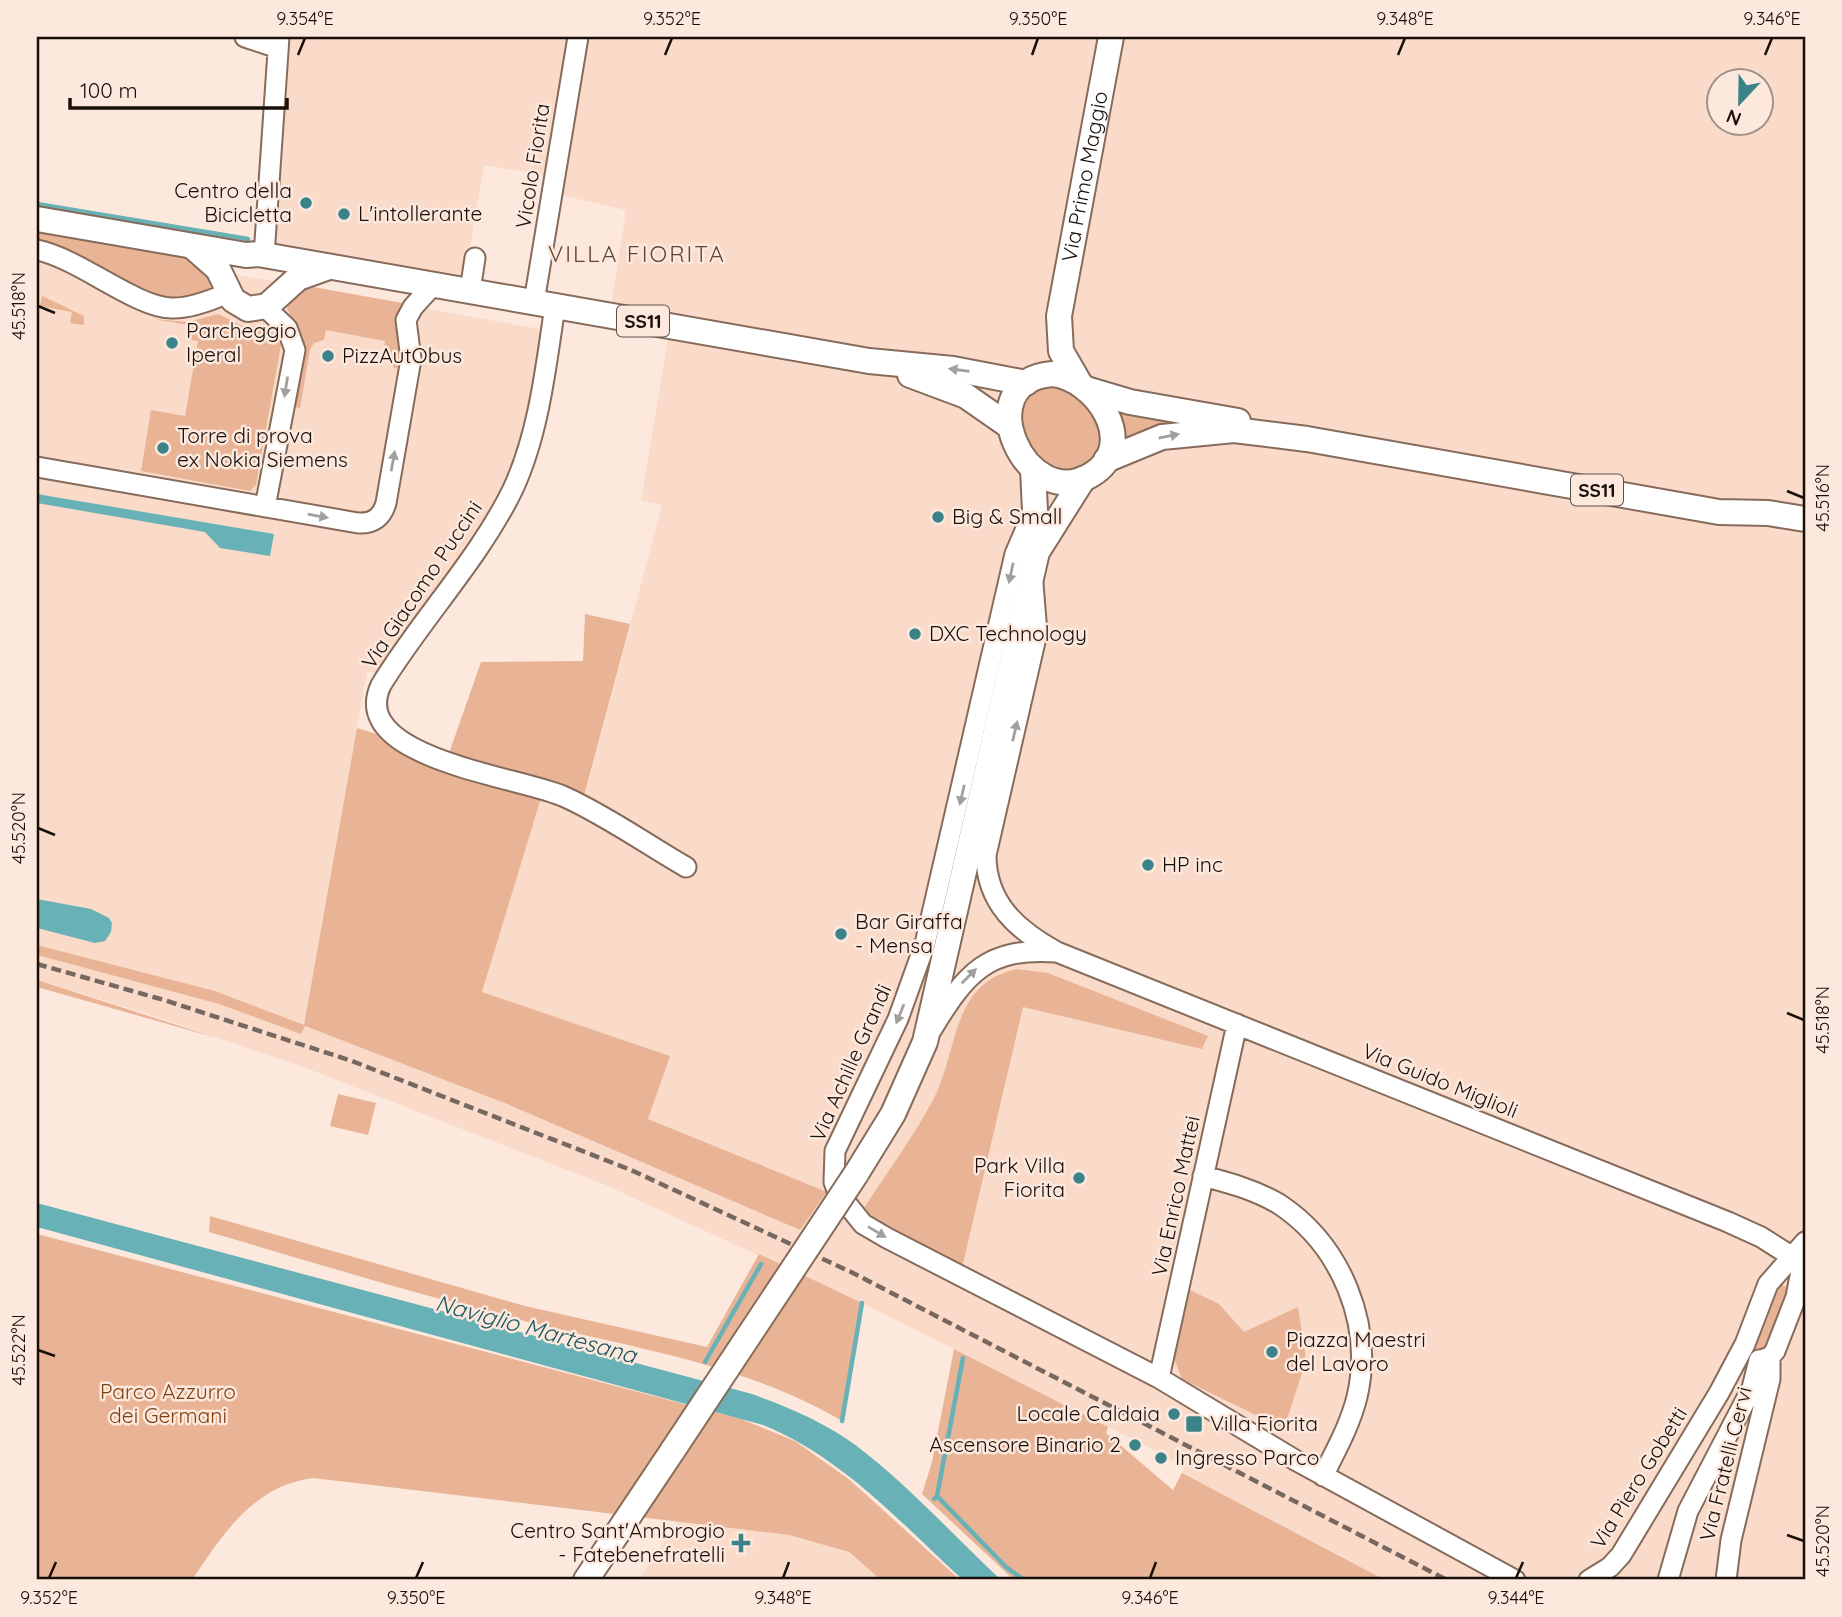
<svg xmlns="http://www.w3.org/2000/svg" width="1842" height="1617" font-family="Quicksand,sans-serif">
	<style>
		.built { fill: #fadbc9; fill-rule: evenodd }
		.green { fill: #e8b495 }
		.water { fill: #67b1b7 }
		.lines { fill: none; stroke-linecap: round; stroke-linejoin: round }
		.stream { stroke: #67b1b7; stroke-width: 4.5 }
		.minor-casing { stroke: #866b5b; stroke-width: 23 }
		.major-casing { stroke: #866b5b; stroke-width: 28 }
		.minor { stroke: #fff; stroke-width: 19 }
		.major { stroke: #fff; stroke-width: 24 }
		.rail { stroke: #766860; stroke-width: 4.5; stroke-dasharray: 10 5; stroke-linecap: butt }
		.major-bridge-casing { stroke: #866b5b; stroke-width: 28; stroke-linecap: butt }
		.major-bridge { stroke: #fff; stroke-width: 24 }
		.oneway { fill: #a39f9d }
		.ticks { fill: none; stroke: #190f09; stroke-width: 2.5 }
		.poi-dot { fill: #3b8388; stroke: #fce8dd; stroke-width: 2.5 }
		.labels { text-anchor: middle; stroke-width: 5; stroke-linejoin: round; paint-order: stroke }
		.shield { fill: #fce8dd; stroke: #5d5049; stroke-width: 2 }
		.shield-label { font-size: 19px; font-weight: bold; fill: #190f09 }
		.street-label { font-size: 21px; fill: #190f09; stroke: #fce8dd }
		.poi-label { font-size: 21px; fill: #190f09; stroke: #fce8dd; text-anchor: start }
		.park-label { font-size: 21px; fill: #7f4010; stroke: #fce8dd }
		.neighbourhood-label { font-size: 23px; letter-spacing: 2px; fill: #604637; stroke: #fce8dd }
		.water-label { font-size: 23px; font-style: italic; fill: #1d5b60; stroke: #fce8dd }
		.neatline { fill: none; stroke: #190f09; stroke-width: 2.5 }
		.ticks-label { font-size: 18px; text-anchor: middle; fill: #190f09 }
	</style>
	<rect width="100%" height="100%" fill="#fce8dd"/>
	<path class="built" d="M 291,37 L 1805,37 L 1805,1580 L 1385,1580 L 1182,1473 L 1184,1467 L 1140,1443 L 862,1303 L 603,1184 L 306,1068 L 157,1017 L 37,980 L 37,955 L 219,1004 L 301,1033 L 215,991 L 37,945 L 37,239 L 540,329 L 545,345 L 529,420 L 507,489 L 383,673 L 367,672 L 304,1025 L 507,1104 L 800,1230 L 827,1192 L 648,1119 L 669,1056 L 482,992 L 545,785 L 585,795 L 662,505 L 641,500 L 670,326 L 611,308 L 626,210 L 560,195 L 562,178 L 484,165 L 464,283 L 274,250 ZM 1720,80 L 1762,80 L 1762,122 L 1720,122 Z
		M 678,1522 L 789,1535 L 849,1552 L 881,1580 L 638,1580 Z"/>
	<path class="green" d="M 37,230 L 188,256 L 211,272 L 212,286 C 199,299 173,302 155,296 C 115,284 81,255 37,242 Z
		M 302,285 L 408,304 L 403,369 L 393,368 L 392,357 L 384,350 L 385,341 L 326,330 L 324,340 L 314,343 L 310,349 L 300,408 L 289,406 L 303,346 L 287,308 Z
		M 42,296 L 84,316 L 84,325 L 70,323 L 72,312 L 40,306 Z
		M 218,314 L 243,326 L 268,326 L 281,345 L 256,485 L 250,491 L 141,471 L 151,410 L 185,416 L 198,341 L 187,339 L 189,325 L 153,319 L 188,322 Z
		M 1061,384 C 1079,398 1120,428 1098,456 C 1093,462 1082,468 1076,473 L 1045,467 C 1023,438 1008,426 1030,391 Z
		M 1109,405 L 1200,418 L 1121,446 Z
		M 585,614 L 630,624 L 584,796 L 545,785 L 482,992 L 670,1056 L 648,1119 L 827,1192 L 800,1230 L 507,1104 L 305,1026 L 301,1034 L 219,1004 L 37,955 L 37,945 L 215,991 L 304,1025 L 357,728 L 448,756 L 481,662 L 583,661 Z
		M 1017,969 L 1048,973 L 1208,1036 L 1202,1049 L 1023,1007 L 962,1268 L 860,1214 C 885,1175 914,1137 935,1096 C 958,1050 951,983 1017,969 Z
		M 37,980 L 217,1038 L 37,987 Z
		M 338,1094 L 376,1103 L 368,1135 L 330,1126 Z
		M 210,1216 L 525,1306 L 707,1347 L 759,1254 L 862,1303 L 842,1421 C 747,1364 627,1347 520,1320 C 415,1294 312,1262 209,1232 Z
		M 37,1234 L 741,1419 L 795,1441 L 850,1480 L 960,1580 L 881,1580 L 849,1552 L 789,1535 L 313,1478 C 253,1486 223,1534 192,1580 L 37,1580 Z
		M 1780,1284 L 1790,1289 L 1770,1350 L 1755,1351 L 1753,1346 L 1774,1288 Z
		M 1188,1289 L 1219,1304 L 1244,1332 L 1298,1307 L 1306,1360 L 1284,1429 L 1182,1379 L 1173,1356 Z
		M 954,1349 L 1108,1427 L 1106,1433 L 1173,1490 L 1182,1473 L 1385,1580 L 1014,1580 L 922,1494 L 932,1462 Z"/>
	<path class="water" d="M 37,494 L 274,534 L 270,556 L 220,548 L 205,532 L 37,503 Z
		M 37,899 L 91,909 L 109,918 L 112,923 L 111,932 L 105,941 L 95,943 L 37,928 Z
		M 37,1203 L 752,1394 C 788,1407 822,1421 854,1444 C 903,1480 955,1537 1001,1580 L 963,1580 C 901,1523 842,1457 763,1425 L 37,1227 Z"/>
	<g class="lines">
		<path class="stream" d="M 37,204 L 248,239
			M 705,1362 L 761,1264
			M 842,1421 L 862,1303
			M 937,1496 L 1006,1567 L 1024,1580
			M 934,1499 L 937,1496 L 963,1358"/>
		<defs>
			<path id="minor" d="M 245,37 L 278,48
				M 37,250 C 78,258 135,307 171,308 C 189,309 212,300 228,293
				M 264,256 L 279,37
				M 470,291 L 475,258
				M 534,302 L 578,37
				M 555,306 C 546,366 539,433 513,489 C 479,559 422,618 381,685 C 346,759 523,777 565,797 C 607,816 646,844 686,867
				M 265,307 L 287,328 L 295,350 L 265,507
				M 37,467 L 358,523 C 373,524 382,517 386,503 L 411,359 L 406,320 L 413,307 L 434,284
				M 1034,510 L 1015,554 L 925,944 L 898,1019 L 835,1151 L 834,1182 L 838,1193 L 863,1224 L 887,1238 L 1159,1378 L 1295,1460 L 1515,1580
				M 1033,584 L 1037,633 L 986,855 C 986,903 1017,930 1057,952 L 1728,1222 L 1761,1237 L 1802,1263
				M 932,1029 C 966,973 987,947 1057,952
				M 1203,1176 C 1230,1183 1255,1190 1279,1204 C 1341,1245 1374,1324 1357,1397 C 1350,1425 1336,1450 1323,1476
				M 1761,1360 L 1770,1357 L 1775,1351 L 1796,1297 L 1805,1250
				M 1159,1378 L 1237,1024
				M 1589,1580 L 1610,1567 L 1621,1555 L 1719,1393 L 1745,1344 L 1768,1284 L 1805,1242
				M 1668,1580 L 1688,1511 L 1752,1388 L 1759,1360
				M 1726,1580 L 1731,1540 L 1770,1379 L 1770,1357"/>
			<g id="major">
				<path d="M 37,219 L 246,255 L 258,254 L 869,361 L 953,369 L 1026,383"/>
				<path d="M 193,247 L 218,269 L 233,300 L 248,309 L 267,306 L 298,278 L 326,268"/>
				<path d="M 1052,374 C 1097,378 1140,446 1091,475 C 1026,515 966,381 1052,374 Z"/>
				<path d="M 910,375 L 966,396 L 1009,426"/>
				<path id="s1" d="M 1080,384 L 1061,351 L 1059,316 L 1111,37"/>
				<path d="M 1086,389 L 1130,402 L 1238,421"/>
				<path d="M 1106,460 L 1162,437 L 1234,430 L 1307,439 L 1719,512 L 1768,513 L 1805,519"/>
				<path d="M 1033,469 L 1037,552"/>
				<path d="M 856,1174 L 893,1114 L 925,1042 L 1037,552 L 1083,479"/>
				<path d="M 586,1580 L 673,1450"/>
			</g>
		</defs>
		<use href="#minor" class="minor-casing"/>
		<use href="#major" class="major-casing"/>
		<use href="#minor" class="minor"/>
		<use href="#major" class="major"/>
		<path class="rail" d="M 37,964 L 164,1000 L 352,1061 L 631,1170 L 851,1272 L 1447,1580"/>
		<defs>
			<path id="major-bridge" d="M 673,1450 L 856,1174"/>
		</defs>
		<use href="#major-bridge" class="major-bridge-casing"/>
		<use href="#major-bridge" class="major-bridge"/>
	</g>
	<defs><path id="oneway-solid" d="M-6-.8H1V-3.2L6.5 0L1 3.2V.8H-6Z" transform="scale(1.75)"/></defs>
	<g class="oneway">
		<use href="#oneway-solid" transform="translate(959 370) rotate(-172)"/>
		<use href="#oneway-solid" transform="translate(286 387) rotate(99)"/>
		<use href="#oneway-solid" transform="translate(1169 436) rotate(-11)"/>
		<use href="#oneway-solid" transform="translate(393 461) rotate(-80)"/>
		<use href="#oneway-solid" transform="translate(318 516) rotate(10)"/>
		<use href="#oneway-solid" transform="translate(1011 573) rotate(102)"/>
		<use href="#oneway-solid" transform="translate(1015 731) rotate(-77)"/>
		<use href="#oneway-solid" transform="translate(962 795) rotate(103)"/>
		<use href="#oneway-solid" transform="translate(969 976) rotate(-45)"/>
		<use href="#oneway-solid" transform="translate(900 1014) rotate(112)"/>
		<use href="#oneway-solid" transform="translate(877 1232) rotate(31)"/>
	</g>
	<path class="ticks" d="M 298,55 L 305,38M 665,55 L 672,38M 1032,55 L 1038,38M 1398,55 L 1405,38M 1765,55 L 1772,38M 38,306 L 55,313M 1787,491 L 1804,498M 38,828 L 55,835M 1787,1013 L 1804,1020M 38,1350 L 55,1356M 1787,1535 L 1804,1541M 49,1578 L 56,1562M 416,1578 L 423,1562M 783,1578 L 789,1562M 1150,1578 L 1156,1562M 1516,1578 L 1523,1562"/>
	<g class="poi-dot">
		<circle cx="306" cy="203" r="7"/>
		<circle cx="344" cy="214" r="7"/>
		<circle cx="172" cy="343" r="7"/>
		<circle cx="328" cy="356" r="7"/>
		<circle cx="163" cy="448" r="7"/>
		<circle cx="938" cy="517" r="7"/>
		<circle cx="915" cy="634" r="7"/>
		<circle cx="1148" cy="865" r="7"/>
		<circle cx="841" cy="934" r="7"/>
		<circle cx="1079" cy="1178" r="7"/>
		<circle cx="1272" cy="1352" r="7"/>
		<circle cx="1174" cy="1414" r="7"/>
		<rect x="1185" y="1415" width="18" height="18" rx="3.5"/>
		<circle cx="1135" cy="1445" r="7"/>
		<circle cx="1161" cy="1458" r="7"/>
		<path d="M737.5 1532.5h7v7h7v7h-7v7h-7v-7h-7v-7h7z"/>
	</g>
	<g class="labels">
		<g class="shield">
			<rect x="617" y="305.5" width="52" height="31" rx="5"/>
			<rect x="1571" y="474.5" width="52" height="31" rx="5"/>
		</g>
		<g class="shield-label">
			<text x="643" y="328">SS11</text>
			<text x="1597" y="497">SS11</text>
		</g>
		<g class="street-label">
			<text transform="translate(533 166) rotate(-81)" y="7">Vicolo Fiorita</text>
			<text dy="7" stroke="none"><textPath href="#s1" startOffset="215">Via Primo Maggio</textPath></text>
			<text transform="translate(422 585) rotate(-56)" y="7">Via Giacomo Puccini</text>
			<text transform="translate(851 1063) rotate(-66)" y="7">Via Achille Grandi</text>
			<text transform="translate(1440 1081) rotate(22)" y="7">Via Guido Miglioli</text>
			<text transform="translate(1176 1196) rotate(-78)" y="7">Via Enrico Mattei</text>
			<text transform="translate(1726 1464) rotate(-76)" y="7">Via Fratelli Cervi</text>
			<text transform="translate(1639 1478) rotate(-58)" y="7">Via Piero Gobetti</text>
		</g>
		<g class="poi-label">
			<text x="292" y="198" text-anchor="end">Centro della<tspan x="292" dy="24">Bicicletta</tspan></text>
			<text x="358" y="221">L'intollerante</text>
			<text x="186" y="338">Parcheggio<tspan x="186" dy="24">Iperal</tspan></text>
			<text x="342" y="363">PizzAutObus</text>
			<text x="177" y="443">Torre di prova<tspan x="177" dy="24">ex Nokia Siemens</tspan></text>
			<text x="952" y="524">Big &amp; Small</text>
			<text x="929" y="641">DXC Technology</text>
			<text x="1162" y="872">HP inc</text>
			<text x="855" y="929">Bar Giraffa<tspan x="855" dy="24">- Mensa</tspan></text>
			<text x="1065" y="1173" text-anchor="end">Park Villa<tspan x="1065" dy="24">Fiorita</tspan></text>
			<text x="1286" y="1347">Piazza Maestri<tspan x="1286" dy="24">del Lavoro</tspan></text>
			<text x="1160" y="1421" text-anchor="end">Locale Caldaia</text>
			<text x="1210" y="1431">Villa Fiorita</text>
			<text x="1121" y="1452" text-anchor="end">Ascensore Binario 2</text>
			<text x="1175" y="1465">Ingresso Parco</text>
			<text x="725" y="1538" text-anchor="end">Centro Sant'Ambrogio<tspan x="725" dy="24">- Fatebenefratelli</tspan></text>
		</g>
		<g class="park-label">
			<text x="168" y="1399">Parco Azzurro<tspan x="168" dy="24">dei Germani</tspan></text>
		</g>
		<g class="neighbourhood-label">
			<text x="637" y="262">VILLA FIORITA</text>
		</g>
		<g class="water-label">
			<text transform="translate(536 1329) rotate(15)" y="8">Naviglio Martesana</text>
		</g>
	</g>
	<rect width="1842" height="1617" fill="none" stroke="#fce8dd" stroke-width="77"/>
	<g transform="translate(1740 102) rotate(202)"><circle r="33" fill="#fce8dd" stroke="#a19188" stroke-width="2"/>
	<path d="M0-5L12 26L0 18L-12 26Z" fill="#3b8388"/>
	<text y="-10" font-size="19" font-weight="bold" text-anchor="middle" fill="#190f09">N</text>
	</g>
	<path d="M70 98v10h217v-10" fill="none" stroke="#190f09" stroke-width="3.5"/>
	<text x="80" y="98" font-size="21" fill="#190f09" stroke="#fce8dd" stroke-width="5" paint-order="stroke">100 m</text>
	<rect x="38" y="38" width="1766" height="1540" class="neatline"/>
	<g class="ticks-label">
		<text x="305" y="25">9.354°E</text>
		<text x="672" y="25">9.352°E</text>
		<text x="1038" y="25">9.350°E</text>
		<text x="1405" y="25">9.348°E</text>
		<text x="1772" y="25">9.346°E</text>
		<text transform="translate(19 306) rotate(-90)" y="6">45.518°N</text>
		<text transform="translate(1823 498) rotate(-90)" y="6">45.516°N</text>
		<text transform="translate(19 828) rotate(-90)" y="6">45.520°N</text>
		<text transform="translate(1823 1020) rotate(-90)" y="6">45.518°N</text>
		<text transform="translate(19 1350) rotate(-90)" y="6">45.522°N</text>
		<text transform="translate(1823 1541) rotate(-90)" y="6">45.520°N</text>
		<text x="49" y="1604">9.352°E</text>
		<text x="416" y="1604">9.350°E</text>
		<text x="783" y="1604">9.348°E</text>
		<text x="1150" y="1604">9.346°E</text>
		<text x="1516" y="1604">9.344°E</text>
	</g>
</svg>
